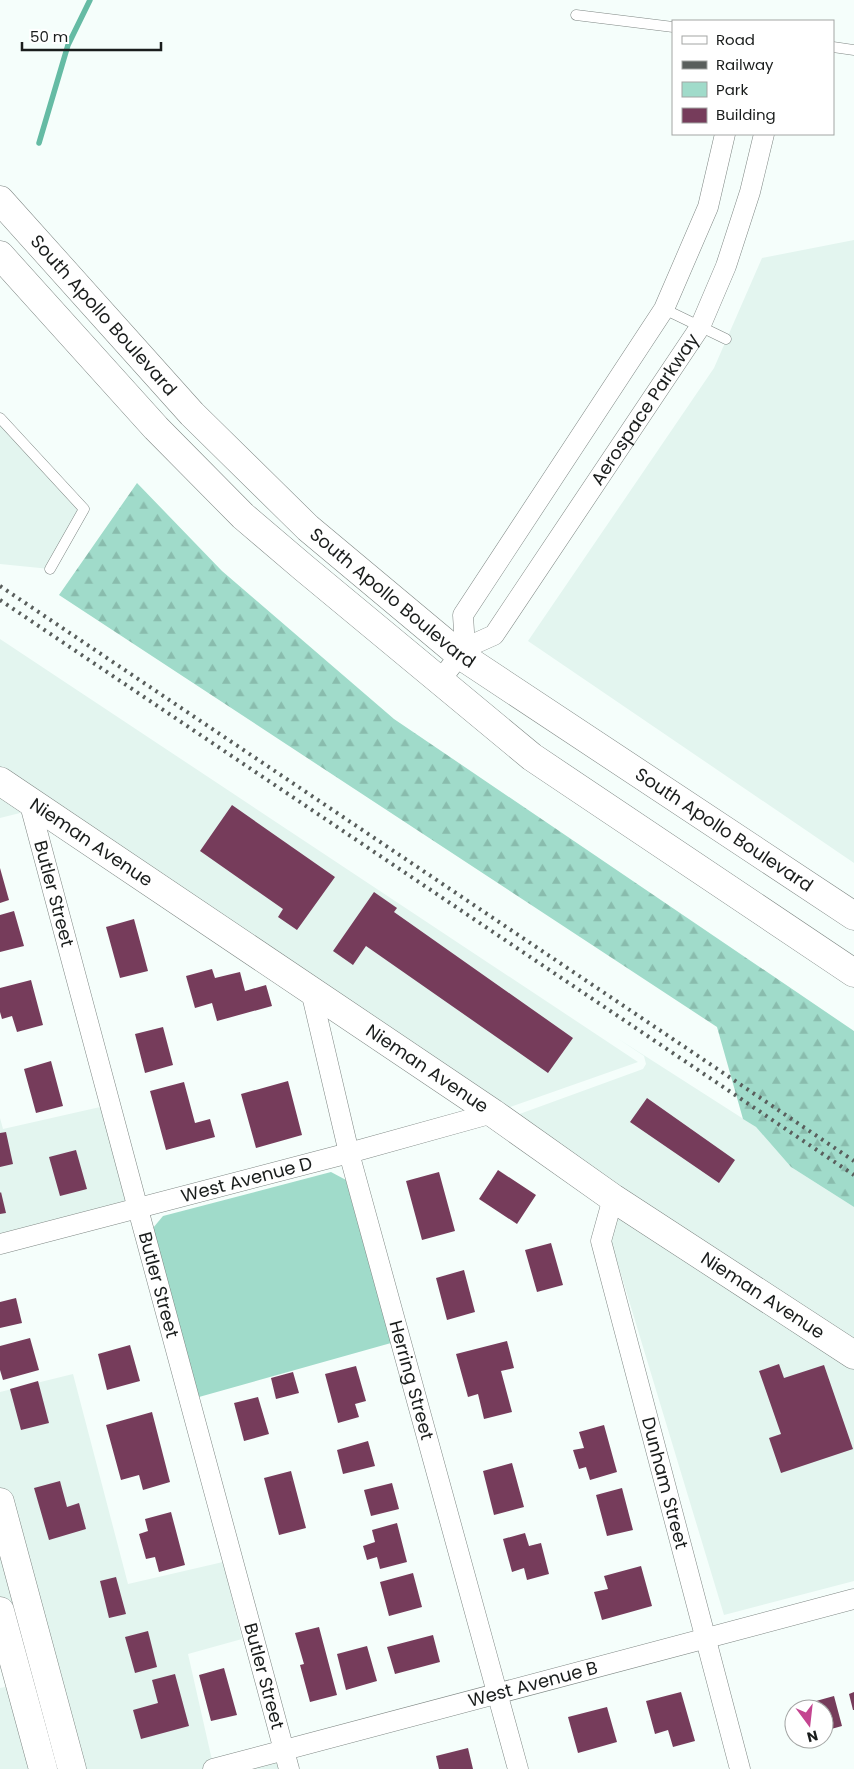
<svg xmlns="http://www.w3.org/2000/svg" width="854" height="1769" font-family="Poppins,sans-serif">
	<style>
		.built { fill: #e3f5ef }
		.green { fill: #a0dbca }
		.forest { fill: url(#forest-firs) }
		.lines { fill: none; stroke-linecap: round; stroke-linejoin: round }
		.stream { stroke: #65bba4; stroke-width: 5.5 }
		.building { fill: #763c5b }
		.lane-casing { stroke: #7f8784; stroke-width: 11 }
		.street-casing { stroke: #7f8784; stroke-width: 21 }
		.secondary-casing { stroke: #7f8784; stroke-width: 29 }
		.lane { stroke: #fff; stroke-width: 10 }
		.street { stroke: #fff; stroke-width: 20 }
		.secondary { stroke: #fff; stroke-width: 28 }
		.rail { stroke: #595e5c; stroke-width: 4; stroke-dasharray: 2.5 5; stroke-linecap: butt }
		.labels { text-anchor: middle; stroke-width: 5; stroke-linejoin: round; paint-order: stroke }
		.street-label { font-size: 18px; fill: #1a1d1c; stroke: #fff }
	</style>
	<defs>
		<pattern id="forest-firs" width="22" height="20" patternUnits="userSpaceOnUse" patternTransform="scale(1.25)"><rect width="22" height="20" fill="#a0dbca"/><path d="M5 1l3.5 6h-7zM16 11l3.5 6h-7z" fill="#89bcad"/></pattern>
	</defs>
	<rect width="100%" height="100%" fill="#f5fefb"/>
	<path class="built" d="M 854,240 L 854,863 L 528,641 L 714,368 L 762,258 Z
		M 0,418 L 84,509 L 50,569 L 0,564 Z
		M 0,639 L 638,1062 L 493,1113 L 29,801 L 20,813 L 0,818 Z
		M 617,1038 L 756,1127 L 791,1167 L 854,1207 L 854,1343 L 514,1116 L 643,1069 L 646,1064 L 644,1056 Z
		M 109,1105 L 138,1209 L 0,1244 L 0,1118 L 3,1129 Z
		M 619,1213 L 854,1367 L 854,1581 L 724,1615 L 611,1241 Z
		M 73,1374 L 128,1584 L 223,1562 L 242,1639 L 188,1654 L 214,1769 L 284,1749 L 289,1769 L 0,1769 L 0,1688 L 10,1686 L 0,1645 L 0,1392 Z"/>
	<path class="green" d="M 331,1172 L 346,1180 L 391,1343 L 199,1397 L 153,1228 L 163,1216 Z"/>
	<path class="forest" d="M 137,483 L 222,571 L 394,719 L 854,1031 L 854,1207 L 791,1167 L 756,1127 L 743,1119 L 717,1027 L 59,595 Z"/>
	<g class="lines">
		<path class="stream" d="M 39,143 L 68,45 L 90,0"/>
	</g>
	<path class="building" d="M 232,805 L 335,877 L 297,930 L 278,917 L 283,909 L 200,851 Z
		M 0,868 L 9,900 L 0,903 Z
		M 374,892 L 397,908 L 394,912 L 573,1038 L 548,1073 L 366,946 L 353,965 L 333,951 Z
		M 14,911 L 24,946 L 0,952 L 0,915 Z
		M 134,919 L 148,971 L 120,978 L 106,927 Z
		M 212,969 L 215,978 L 240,972 L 245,991 L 266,985 L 272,1006 L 217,1021 L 212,1003 L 195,1008 L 186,976 Z
		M 31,980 L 43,1025 L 17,1032 L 12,1016 L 2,1019 L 0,1012 L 0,988 Z
		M 163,1027 L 173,1065 L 145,1073 L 135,1034 Z
		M 51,1061 L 63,1106 L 36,1113 L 24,1069 Z
		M 288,1081 L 302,1135 L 256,1148 L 241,1094 Z
		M 184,1082 L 195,1123 L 210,1119 L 215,1137 L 166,1150 L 150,1091 Z
		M 647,1098 L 735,1160 L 719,1183 L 630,1122 Z
		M 6,1132 L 13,1164 L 0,1167 L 0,1133 Z
		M 76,1150 L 87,1189 L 60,1196 L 49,1157 Z
		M 498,1170 L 536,1195 L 517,1224 L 479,1199 Z
		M 439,1172 L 455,1231 L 422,1240 L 406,1181 Z
		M 1,1192 L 6,1213 L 0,1214 L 0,1193 Z
		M 551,1243 L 563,1285 L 537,1292 L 525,1250 Z
		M 464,1270 L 475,1312 L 447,1320 L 436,1278 Z
		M 16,1298 L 22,1323 L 0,1328 L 0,1302 Z
		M 30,1338 L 39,1370 L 3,1380 L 0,1370 L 0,1346 Z
		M 507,1341 L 514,1368 L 501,1371 L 512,1412 L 484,1419 L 478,1394 L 468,1397 L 456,1354 Z
		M 130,1345 L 140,1381 L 107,1390 L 98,1354 Z
		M 779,1364 L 784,1378 L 824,1365 L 853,1449 L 781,1473 L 769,1438 L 781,1434 L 759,1371 Z
		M 356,1366 L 366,1401 L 355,1404 L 359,1417 L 338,1423 L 325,1374 Z
		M 293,1372 L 299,1393 L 276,1399 L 271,1378 Z
		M 38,1381 L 49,1423 L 21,1430 L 10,1389 Z
		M 258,1397 L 269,1434 L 244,1441 L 234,1403 Z
		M 152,1412 L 170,1482 L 143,1490 L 139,1475 L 121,1480 L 106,1425 Z
		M 604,1425 L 617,1472 L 590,1480 L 586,1467 L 579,1469 L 573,1450 L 584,1448 L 579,1432 Z
		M 368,1441 L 375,1466 L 343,1474 L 337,1450 Z
		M 512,1463 L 524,1507 L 494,1515 L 483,1471 Z
		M 291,1471 L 306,1528 L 279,1535 L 264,1478 Z
		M 60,1481 L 67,1507 L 79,1503 L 86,1529 L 49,1540 L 34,1488 Z
		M 392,1483 L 399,1509 L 371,1516 L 364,1490 Z
		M 622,1488 L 633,1530 L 607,1536 L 596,1495 Z
		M 171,1512 L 185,1565 L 159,1572 L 155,1557 L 146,1559 L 139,1534 L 148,1531 L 145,1519 Z
		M 397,1523 L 407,1562 L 380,1569 L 377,1557 L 367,1560 L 363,1546 L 375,1542 L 372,1530 Z
		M 525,1533 L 529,1546 L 541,1543 L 549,1574 L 527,1580 L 524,1568 L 512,1572 L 503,1539 Z
		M 641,1566 L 652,1606 L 602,1620 L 594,1592 L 608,1589 L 604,1576 Z
		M 413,1573 L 422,1607 L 389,1616 L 380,1582 Z
		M 116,1577 L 126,1614 L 109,1618 L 100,1581 Z
		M 319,1627 L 337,1695 L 310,1702 L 300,1665 L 304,1664 L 295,1633 Z
		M 148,1631 L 157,1667 L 135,1673 L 125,1637 Z
		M 433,1635 L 440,1662 L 395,1674 L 387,1647 Z
		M 367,1646 L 377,1681 L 346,1690 L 337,1654 Z
		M 224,1668 L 237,1715 L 211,1721 L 199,1675 Z
		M 175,1674 L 189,1726 L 141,1739 L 133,1710 L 158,1703 L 152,1680 Z
		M 681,1692 L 695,1741 L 673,1747 L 668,1730 L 655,1734 L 646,1701 Z
		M 854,1692 L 854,1710 L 853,1710 L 849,1694 Z
		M 834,1696 L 842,1726 L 824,1731 L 824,1709 L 799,1709 L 798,1706 Z
		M 607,1707 L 617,1742 L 578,1753 L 568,1717 Z
		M 468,1748 L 473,1769 L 439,1769 L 436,1756 Z"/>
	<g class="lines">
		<defs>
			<path id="lane" d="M 576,15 L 673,27
				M 833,47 L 854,50
				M 664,309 L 726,339
				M 0,418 L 84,509 L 50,569"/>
			<g id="street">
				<path d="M 465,648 L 463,615 L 664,309 L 708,207 L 725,134"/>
				<path id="s1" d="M 439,682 L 465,648 L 494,635 L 700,327 L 726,266 L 750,192 L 764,134"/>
				<path id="s2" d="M 29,801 L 138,1209 L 289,1769"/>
				<path id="s3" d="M 311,991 L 349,1153 L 518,1769"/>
				<path id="s4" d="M 613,1198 L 601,1241 L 740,1769"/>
				<path id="s5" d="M 0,1244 L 349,1153 L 493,1113"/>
				<path id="s6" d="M 213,1769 L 854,1599"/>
			</g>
			<g id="secondary">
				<path id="s7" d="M 0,200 L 192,414 L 308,528 L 460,655 L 854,916"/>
				<path d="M 0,255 L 156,428 L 243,516 L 304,568 L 532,757 L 854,973"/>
				<path id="s8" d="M 0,781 L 493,1113 L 613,1198 L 854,1355"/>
				<path d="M 0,1502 L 72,1769"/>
				<path d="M 0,1611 L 43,1769"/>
			</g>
		</defs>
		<use href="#lane" class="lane-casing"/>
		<use href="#street" class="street-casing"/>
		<use href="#secondary" class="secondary-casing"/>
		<use href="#lane" class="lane"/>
		<use href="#street" class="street"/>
		<use href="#secondary" class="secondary"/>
		<path class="rail" d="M 0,586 L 854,1161
			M 0,600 L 854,1175"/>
	</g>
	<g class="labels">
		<g class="street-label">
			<text dy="6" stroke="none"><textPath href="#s7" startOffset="155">South Apollo Boulevard</textPath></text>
			<text dy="6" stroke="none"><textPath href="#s1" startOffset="346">Aerospace Parkway</textPath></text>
			<text dy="6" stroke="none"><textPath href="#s7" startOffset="560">South Apollo Boulevard</textPath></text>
			<text dy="6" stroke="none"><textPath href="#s7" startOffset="965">South Apollo Boulevard</textPath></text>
			<text dy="6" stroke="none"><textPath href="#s8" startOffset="110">Nieman Avenue</textPath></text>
			<text dy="6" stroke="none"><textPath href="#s2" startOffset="96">Butler Street</textPath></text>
			<text dy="6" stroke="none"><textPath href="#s8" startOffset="515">Nieman Avenue</textPath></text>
			<text dy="6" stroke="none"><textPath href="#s5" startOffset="255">West Avenue D</textPath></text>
			<text dy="6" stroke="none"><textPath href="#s2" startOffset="501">Butler Street</textPath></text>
			<text dy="6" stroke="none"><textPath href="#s8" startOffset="920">Nieman Avenue</textPath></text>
			<text dy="6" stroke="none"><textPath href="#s3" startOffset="402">Herring Street</textPath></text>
			<text dy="6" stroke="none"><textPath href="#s4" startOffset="295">Dunham Street</textPath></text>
			<text dy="6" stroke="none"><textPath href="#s2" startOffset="906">Butler Street</textPath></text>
			<text dy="6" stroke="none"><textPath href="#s6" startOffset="331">West Avenue B</textPath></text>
		</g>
	</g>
	<rect x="672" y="20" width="162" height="115" fill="#ffffff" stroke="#a3a5a4"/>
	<rect x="682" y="36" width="25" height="8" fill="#ffffff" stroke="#a3a5a4"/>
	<text x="716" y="45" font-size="15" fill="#1a1d1c">Road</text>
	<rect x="682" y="61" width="25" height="8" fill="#595e5c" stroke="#a3a5a4"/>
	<text x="716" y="70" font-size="15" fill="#1a1d1c">Railway</text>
	<rect x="682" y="82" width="25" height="15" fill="#a0dbca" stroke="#a3a5a4"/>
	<text x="716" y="95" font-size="15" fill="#1a1d1c">Park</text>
	<rect x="682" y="108" width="25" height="15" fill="#763c5b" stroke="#a3a5a4"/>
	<text x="716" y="120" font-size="15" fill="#1a1d1c">Building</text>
	<g transform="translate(809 1724) rotate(165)"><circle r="24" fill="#ffffff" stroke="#a3a5a4"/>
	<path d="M0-4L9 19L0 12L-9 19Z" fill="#c44490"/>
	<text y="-8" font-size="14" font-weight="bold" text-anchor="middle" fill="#1a1d1c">N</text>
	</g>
	<path d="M22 42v8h139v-8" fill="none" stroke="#1a1d1c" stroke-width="2.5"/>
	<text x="30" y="42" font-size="15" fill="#1a1d1c" stroke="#ffffff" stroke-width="4" paint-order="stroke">50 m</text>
</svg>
